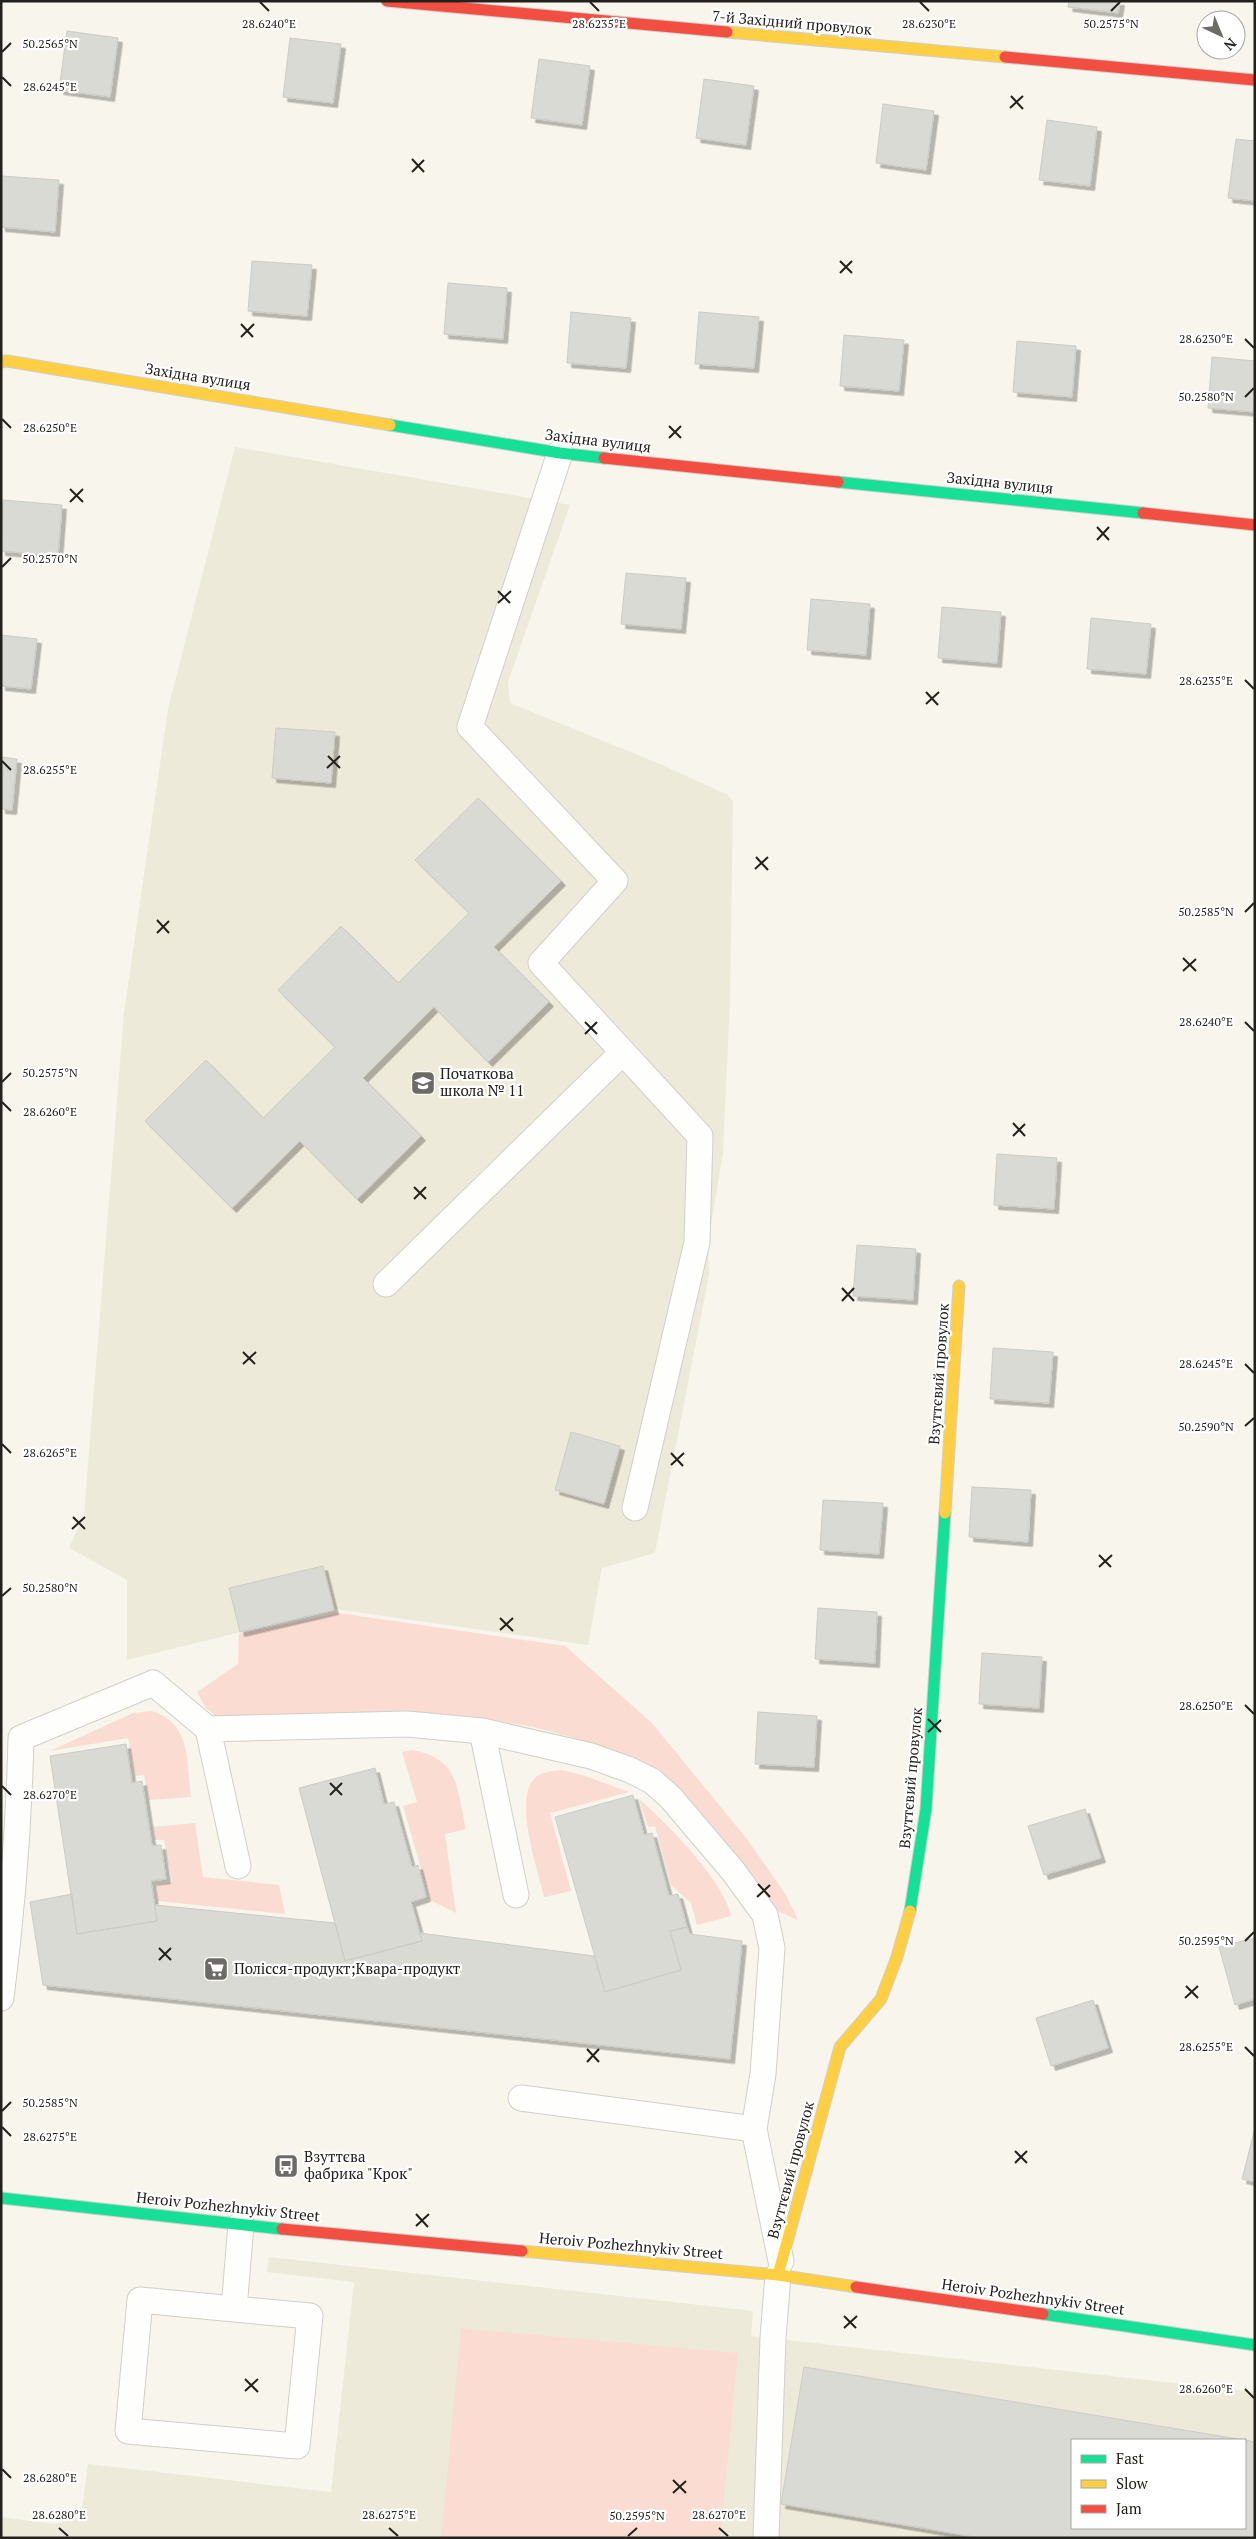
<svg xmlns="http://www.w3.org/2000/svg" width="1256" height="2539" font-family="'PT Serif',serif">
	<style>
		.built { fill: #eeead9; fill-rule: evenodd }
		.green { fill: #fadcd2 }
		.building { fill: #dadad4; stroke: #ccccc6; filter: url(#shadow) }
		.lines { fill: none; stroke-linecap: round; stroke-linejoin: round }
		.lane-casing { stroke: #d1cfc9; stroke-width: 27 }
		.fast-casing { stroke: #d1cfc9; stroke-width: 13 }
		.slow-casing { stroke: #d1cfc9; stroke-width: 13 }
		.jam-casing { stroke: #d1cfc9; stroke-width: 13 }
		.lane { stroke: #fefefc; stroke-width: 25 }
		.fast { stroke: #16e098; stroke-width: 11 }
		.slow { stroke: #ffcf43; stroke-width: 11 }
		.jam { stroke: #f24e42; stroke-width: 11 }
		.ticks { fill: none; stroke: #23211c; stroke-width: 2 }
		.labels { text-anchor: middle; stroke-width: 4.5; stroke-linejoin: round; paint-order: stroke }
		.street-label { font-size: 15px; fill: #23211c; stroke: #fff }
		.poi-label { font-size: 15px; fill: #23211c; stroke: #fff; text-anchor: start }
		.ticks-label { font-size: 12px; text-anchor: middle; fill: #23211c; stroke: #fff; stroke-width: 4.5; stroke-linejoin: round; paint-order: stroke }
	</style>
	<defs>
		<filter id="shadow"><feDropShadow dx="4.5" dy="4.5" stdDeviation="0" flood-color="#0004"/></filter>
	</defs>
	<rect width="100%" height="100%" fill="#f7f5ec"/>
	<path class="built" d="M 235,447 L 570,505 L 508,682 L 510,703 L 660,764 L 728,795 L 733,802 L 730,1002 L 723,1153 L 708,1243 L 709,1275 L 655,1553 L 602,1568 L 588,1645 L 335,1609 L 127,1660 L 127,1580 L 69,1548 L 84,1515 L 124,1013 L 168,709 Z
		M 269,2257 L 753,2311 L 751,2336 L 1255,2392 L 1255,2538 L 1,2538 L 1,2517 L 54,2524 L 81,2517 L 88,2464 L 331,2492 L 354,2282 L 267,2272 ZM 1072,2440 L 1245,2440 L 1245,2528 L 1072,2528 Z"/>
	<path class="green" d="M 339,1613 L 565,1646 L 652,1723 L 747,1839 L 786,1895 L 798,1920 L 775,1910 L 714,1828 L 675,1785 L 632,1757 L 592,1743 L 534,1727 L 474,1717 L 410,1711 L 218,1718 L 206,1708 L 197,1692 L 238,1664 L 239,1634 Z
		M 152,1711 C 192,1724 186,1761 191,1797 L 149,1800 L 144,1775 L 135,1776 L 128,1738 L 50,1751 L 133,1713 Z
		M 412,1750 C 460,1759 456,1787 466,1829 L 445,1834 L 456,1913 L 430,1900 L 403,1806 L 417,1802 L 402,1752 Z
		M 562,1770 L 585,1776 L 629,1792 L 550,1813 L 571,1891 L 544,1897 C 538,1870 512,1797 536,1777 C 543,1771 554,1771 562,1770 Z
		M 639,1799 C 666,1822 725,1882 731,1916 L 697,1925 L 691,1903 L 671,1885 L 655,1826 L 648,1827 Z
		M 195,1823 L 203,1877 L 279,1885 L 285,1914 L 158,1901 L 156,1886 L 172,1882 L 164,1840 L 155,1840 L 153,1827 Z
		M 461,2328 L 738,2353 L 720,2538 L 441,2538 Z"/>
	<path class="building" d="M 1069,1 L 1120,1 L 1118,13 L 1068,7 Z
		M 67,31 L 118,38 L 110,97 L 59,90 Z
		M 290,38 L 341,44 L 333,103 L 283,97 Z
		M 539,59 L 590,66 L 582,125 L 531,118 Z
		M 704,79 L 754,86 L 746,145 L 696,138 Z
		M 883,104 L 934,111 L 926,170 L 876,163 Z
		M 1047,120 L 1097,127 L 1090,186 L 1039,180 Z
		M 1236,139 L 1255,141 L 1255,201 L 1228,198 Z
		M 1,176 L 59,180 L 55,232 L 1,227 Z
		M 252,261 L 312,265 L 307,316 L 248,311 Z
		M 448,283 L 507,288 L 503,339 L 444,334 Z
		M 571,312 L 631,318 L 626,368 L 567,363 Z
		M 699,312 L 759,317 L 754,368 L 695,364 Z
		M 844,335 L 904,340 L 899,391 L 840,386 Z
		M 1017,341 L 1076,346 L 1072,397 L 1013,392 Z
		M 1212,357 L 1255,361 L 1255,412 L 1208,408 Z
		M 3,500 L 62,505 L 58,556 L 1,551 Z
		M 626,573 L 686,578 L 681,629 L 621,624 Z
		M 811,599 L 870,604 L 866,655 L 807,650 Z
		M 942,607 L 1001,612 L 997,663 L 938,658 Z
		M 1091,618 L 1151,624 L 1146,674 L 1087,669 Z
		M 1,635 L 37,639 L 31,689 L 1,686 Z
		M 276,728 L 335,732 L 331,783 L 272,778 Z
		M 1,757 L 17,759 L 12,810 L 1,809 Z
		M 478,798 L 561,881 L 494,947 L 549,1002 L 488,1062 L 434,1007 L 363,1078 L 421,1136 L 357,1199 L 300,1141 L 232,1208 L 145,1121 L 206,1060 L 263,1118 L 335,1047 L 278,990 L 341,926 L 398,983 L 469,913 L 415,860 Z
		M 997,1154 L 1057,1158 L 1054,1209 L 994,1205 Z
		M 857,1245 L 916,1249 L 913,1300 L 853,1296 Z
		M 993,1348 L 1053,1352 L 1049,1403 L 990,1399 Z
		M 571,1432 L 620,1446 L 604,1504 L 555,1490 Z
		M 972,1487 L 1031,1490 L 1028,1542 L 969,1537 Z
		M 823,1500 L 883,1503 L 879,1554 L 820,1550 Z
		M 323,1566 L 334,1610 L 240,1632 L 229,1588 Z
		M 818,1608 L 877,1612 L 875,1663 L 815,1659 Z
		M 982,1653 L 1042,1657 L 1039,1708 L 979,1704 Z
		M 758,1712 L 817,1716 L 814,1767 L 755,1764 Z
		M 126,1744 L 132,1783 L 142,1781 L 152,1846 L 161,1845 L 166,1879 L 151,1881 L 157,1921 L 77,1934 L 50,1756 Z
		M 375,1768 L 384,1804 L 394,1802 L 412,1867 L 418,1865 L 426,1897 L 411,1902 L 422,1941 L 345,1961 L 299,1788 Z
		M 633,1795 L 644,1835 L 652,1833 L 669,1896 L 678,1894 L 687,1927 L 670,1931 L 681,1970 L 605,1992 L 555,1817 Z
		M 1085,1809 L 1101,1858 L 1044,1875 L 1028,1826 Z
		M 72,1894 L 77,1934 L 157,1921 L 155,1905 L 335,1923 L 345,1961 L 422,1941 L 420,1933 L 594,1956 L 605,1992 L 681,1970 L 670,1931 L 687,1927 L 690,1934 L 742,1941 L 730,2059 L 43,1985 L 30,1902 Z
		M 1255,1938 L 1255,1999 L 1235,2005 L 1219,1947 Z
		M 1093,2000 L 1108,2048 L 1051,2066 L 1036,2018 Z
		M 1255,2128 L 1255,2182 L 1242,2179 Z
		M 804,2367 L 1244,2440 L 1072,2440 L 1072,2528 L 1245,2528 L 1245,2440 L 1255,2442 L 1255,2538 L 981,2538 L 781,2504 Z"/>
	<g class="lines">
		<defs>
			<path id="lane" d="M 560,453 L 470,727 L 615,881 L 541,963 L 700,1136 L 697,1242 L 635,1508
				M 386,1284 L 623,1052
				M 208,1729 L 238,1866
				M 482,1731 L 516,1895
				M 1,1998 C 12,1912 19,1825 21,1738 L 153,1683 L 208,1729 L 407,1724 L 482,1731 L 591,1756 L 630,1770 L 652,1781 L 671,1798 L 733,1871 L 765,1915 L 772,1948 L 763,2074 L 754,2129 L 781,2261
				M 521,2098 L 754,2129
				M 234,2309 L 310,2316 L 297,2446 L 128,2431 L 140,2300 L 234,2309 L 241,2224
				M 766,2538 L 773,2338 L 778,2275"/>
			<path id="fast" d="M 390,425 L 560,453 L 604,458
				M 838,482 L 1143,513
				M 910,1911 L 926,1809 L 945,1513
				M 1,2198 L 282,2229
				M 1043,2314 L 1255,2345"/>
			<path id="slow" d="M 727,32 L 1005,57
				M 1,362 L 7,361 L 390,425
				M 945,1513 L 959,1286
				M 522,2251 L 778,2275 L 856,2287
				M 778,2275 L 840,2047 L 881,1999 L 897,1957 L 910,1911"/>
			<path id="jam" d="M 387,1 L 727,32
				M 1005,57 L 1255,80
				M 604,458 L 838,482
				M 1143,513 L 1255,525
				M 282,2229 L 522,2251
				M 856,2287 L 1043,2314"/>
		</defs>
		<use href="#lane" class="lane-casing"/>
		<use href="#fast" class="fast-casing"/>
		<use href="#slow" class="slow-casing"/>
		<use href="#jam" class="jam-casing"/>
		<use href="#lane" class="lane"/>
		<use href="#fast" class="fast"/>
		<use href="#slow" class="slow"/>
		<use href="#jam" class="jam"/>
	</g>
	<path class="ticks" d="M 260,2 L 269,11M 590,2 L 599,11M 920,2 L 929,11M 1111,11 L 1120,2M 2,52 L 11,43M 2,77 L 11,86M 1011,96 L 1023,109M 1010,108 L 1023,96M 412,159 L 424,172M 412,172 L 424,160M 840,261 L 852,273M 840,273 L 852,261M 241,324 L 253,337M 241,337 L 254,324M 1245,339 L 1254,348M 1245,397 L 1254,388M 2,419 L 11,428M 669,426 L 681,438M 669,438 L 681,426M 70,489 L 83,502M 70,502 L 83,489M 1097,527 L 1109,540M 1097,540 L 1109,527M 2,567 L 11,558M 498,591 L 510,603M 498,603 L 511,591M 1245,680 L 1254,689M 926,692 L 938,705M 926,704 L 939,692M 328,756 L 340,768M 2,761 L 11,770M 327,768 L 340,756M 756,857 L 768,870M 755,869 L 768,857M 1245,912 L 1254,903M 157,920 L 169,933M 157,933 L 169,921M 1183,958 L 1196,971M 1183,971 L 1196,959M 585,1022 L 597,1034M 1245,1022 L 1254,1031M 585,1034 L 597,1022M 2,1082 L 11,1073M 2,1102 L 11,1111M 1013,1123 L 1025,1136M 1013,1136 L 1025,1124M 414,1187 L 426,1199M 414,1199 L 426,1187M 842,1288 L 854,1301M 842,1301 L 854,1288M 243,1352 L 255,1364M 243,1364 L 256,1352M 1245,1364 L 1254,1373M 1245,1426 L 1254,1418M 2,1444 L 11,1453M 671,1453 L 683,1466M 671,1465 L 684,1453M 73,1517 L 85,1529M 72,1529 L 85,1517M 1099,1555 L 1111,1567M 1099,1567 L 1112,1555M 2,1596 L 11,1588M 500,1618 L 513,1631M 500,1630 L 513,1618M 1245,1705 L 1254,1714M 928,1719 L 941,1732M 928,1732 L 941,1720M 330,1783 L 342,1795M 2,1786 L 11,1795M 330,1795 L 342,1783M 758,1884 L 770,1897M 757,1897 L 770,1885M 1245,1941 L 1254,1932M 159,1948 L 171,1960M 159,1960 L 171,1948M 1186,1986 L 1198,1998M 1185,1998 L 1198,1986M 1245,2047 L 1254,2056M 587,2049 L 599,2062M 587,2062 L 599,2049M 2,2111 L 11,2102M 2,2127 L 11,2136M 1015,2151 L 1027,2163M 1015,2163 L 1027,2151M 416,2214 L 428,2227M 416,2226 L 429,2214M 844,2316 L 856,2328M 844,2328 L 857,2316M 245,2379 L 258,2392M 1245,2389 L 1254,2398M 245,2391 L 258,2379M 2,2469 L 11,2478M 673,2480 L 686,2493M 673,2493 L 686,2481M 59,2528 L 68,2536M 389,2528 L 398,2536M 719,2528 L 728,2536M 628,2536 L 637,2528"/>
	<defs>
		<symbol id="school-square" viewBox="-11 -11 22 22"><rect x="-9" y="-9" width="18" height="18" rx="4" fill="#6d6b65" stroke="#fff"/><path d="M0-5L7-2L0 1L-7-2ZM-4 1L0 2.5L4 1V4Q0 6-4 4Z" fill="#fff"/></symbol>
		<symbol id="supermarket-square" viewBox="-11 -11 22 22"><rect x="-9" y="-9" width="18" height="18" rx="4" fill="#6d6b65" stroke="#fff"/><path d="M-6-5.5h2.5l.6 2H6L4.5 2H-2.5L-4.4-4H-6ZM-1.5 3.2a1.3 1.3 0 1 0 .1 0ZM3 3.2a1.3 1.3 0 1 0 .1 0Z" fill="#fff"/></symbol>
		<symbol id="bus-square" viewBox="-11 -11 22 22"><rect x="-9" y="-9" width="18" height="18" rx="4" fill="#6d6b65" stroke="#fff"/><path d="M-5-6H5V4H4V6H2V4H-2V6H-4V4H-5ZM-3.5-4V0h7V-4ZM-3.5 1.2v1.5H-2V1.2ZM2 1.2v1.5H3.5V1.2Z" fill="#fff"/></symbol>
	</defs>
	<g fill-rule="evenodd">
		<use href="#school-square" x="409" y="1069" width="28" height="28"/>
		<use href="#supermarket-square" x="202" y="1955" width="28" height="28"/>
		<use href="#bus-square" x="272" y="2152" width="28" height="28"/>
	</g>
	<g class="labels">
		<g class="street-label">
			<text transform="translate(792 23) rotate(5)" y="5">7-й Західний провулок</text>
			<text transform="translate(198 377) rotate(9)" y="5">Західна вулиця</text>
			<text transform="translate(598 441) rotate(7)" y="5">Західна вулиця</text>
			<text transform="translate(1000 483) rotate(6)" y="5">Західна вулиця</text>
			<text transform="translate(939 1374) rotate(-86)" y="5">Взуттєвий провулок</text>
			<text transform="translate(911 1778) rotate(-85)" y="5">Взуттєвий провулок</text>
			<text transform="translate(791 2170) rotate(-75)" y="5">Взуттєвий провулок</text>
			<text transform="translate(228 2207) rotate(6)" y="5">Heroiv Pozhezhnykiv Street</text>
			<text transform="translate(631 2246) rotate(5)" y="5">Heroiv Pozhezhnykiv Street</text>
			<text transform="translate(1033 2297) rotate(8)" y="5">Heroiv Pozhezhnykiv Street</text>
		</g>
		<g class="poi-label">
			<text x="440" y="1079">Початкова<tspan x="440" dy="17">школа № 11</tspan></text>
			<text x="234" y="1974">Полісся-продукт;Квара-продукт</text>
			<text x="304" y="2162">Взуттєва<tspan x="304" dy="17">фабрика "Крок"</tspan></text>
		</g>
	</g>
	<g class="ticks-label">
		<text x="1111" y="28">50.2575°N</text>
		<text x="269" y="28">28.6240°E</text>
		<text x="599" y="28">28.6235°E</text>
		<text x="929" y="28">28.6230°E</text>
		<text x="50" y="48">50.2565°N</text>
		<text x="50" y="91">28.6245°E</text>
		<text x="1206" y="343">28.6230°E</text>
		<text x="1206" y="401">50.2580°N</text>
		<text x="50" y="432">28.6250°E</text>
		<text x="50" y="563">50.2570°N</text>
		<text x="1206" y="685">28.6235°E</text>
		<text x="50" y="774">28.6255°E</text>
		<text x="1206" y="916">50.2585°N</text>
		<text x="1206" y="1026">28.6240°E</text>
		<text x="50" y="1077">50.2575°N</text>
		<text x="50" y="1116">28.6260°E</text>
		<text x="1206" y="1368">28.6245°E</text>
		<text x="1206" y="1431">50.2590°N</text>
		<text x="50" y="1457">28.6265°E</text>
		<text x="50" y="1592">50.2580°N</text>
		<text x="1206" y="1710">28.6250°E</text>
		<text x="50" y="1799">28.6270°E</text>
		<text x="1206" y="1945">50.2595°N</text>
		<text x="1206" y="2051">28.6255°E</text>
		<text x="50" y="2107">50.2585°N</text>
		<text x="50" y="2141">28.6275°E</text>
		<text x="1206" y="2393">28.6260°E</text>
		<text x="50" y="2482">28.6280°E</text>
		<text x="59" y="2519">28.6280°E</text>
		<text x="389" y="2519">28.6275°E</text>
		<text x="719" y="2519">28.6270°E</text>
		<text x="637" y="2520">50.2595°N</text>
	</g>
	<rect width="1256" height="2539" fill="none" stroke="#23211c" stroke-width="5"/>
	<rect x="1071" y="2439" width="175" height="90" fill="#ffffff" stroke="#a7a6a4"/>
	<rect x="1081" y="2455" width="25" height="8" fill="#16e098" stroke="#a7a6a4"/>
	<text x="1116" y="2464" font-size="15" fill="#23211c">Fast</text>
	<rect x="1081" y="2480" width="25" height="8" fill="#ffcf43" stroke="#a7a6a4"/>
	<text x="1116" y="2489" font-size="15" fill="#23211c">Slow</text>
	<rect x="1081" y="2505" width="25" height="8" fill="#f24e42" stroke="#a7a6a4"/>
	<text x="1116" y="2514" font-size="15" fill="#23211c">Jam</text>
	<g transform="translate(1221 35) rotate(136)"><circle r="24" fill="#ffffff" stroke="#a7a6a4"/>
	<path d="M0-4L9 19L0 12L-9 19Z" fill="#6d6b65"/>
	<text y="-8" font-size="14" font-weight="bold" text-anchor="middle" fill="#23211c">N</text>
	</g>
</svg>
